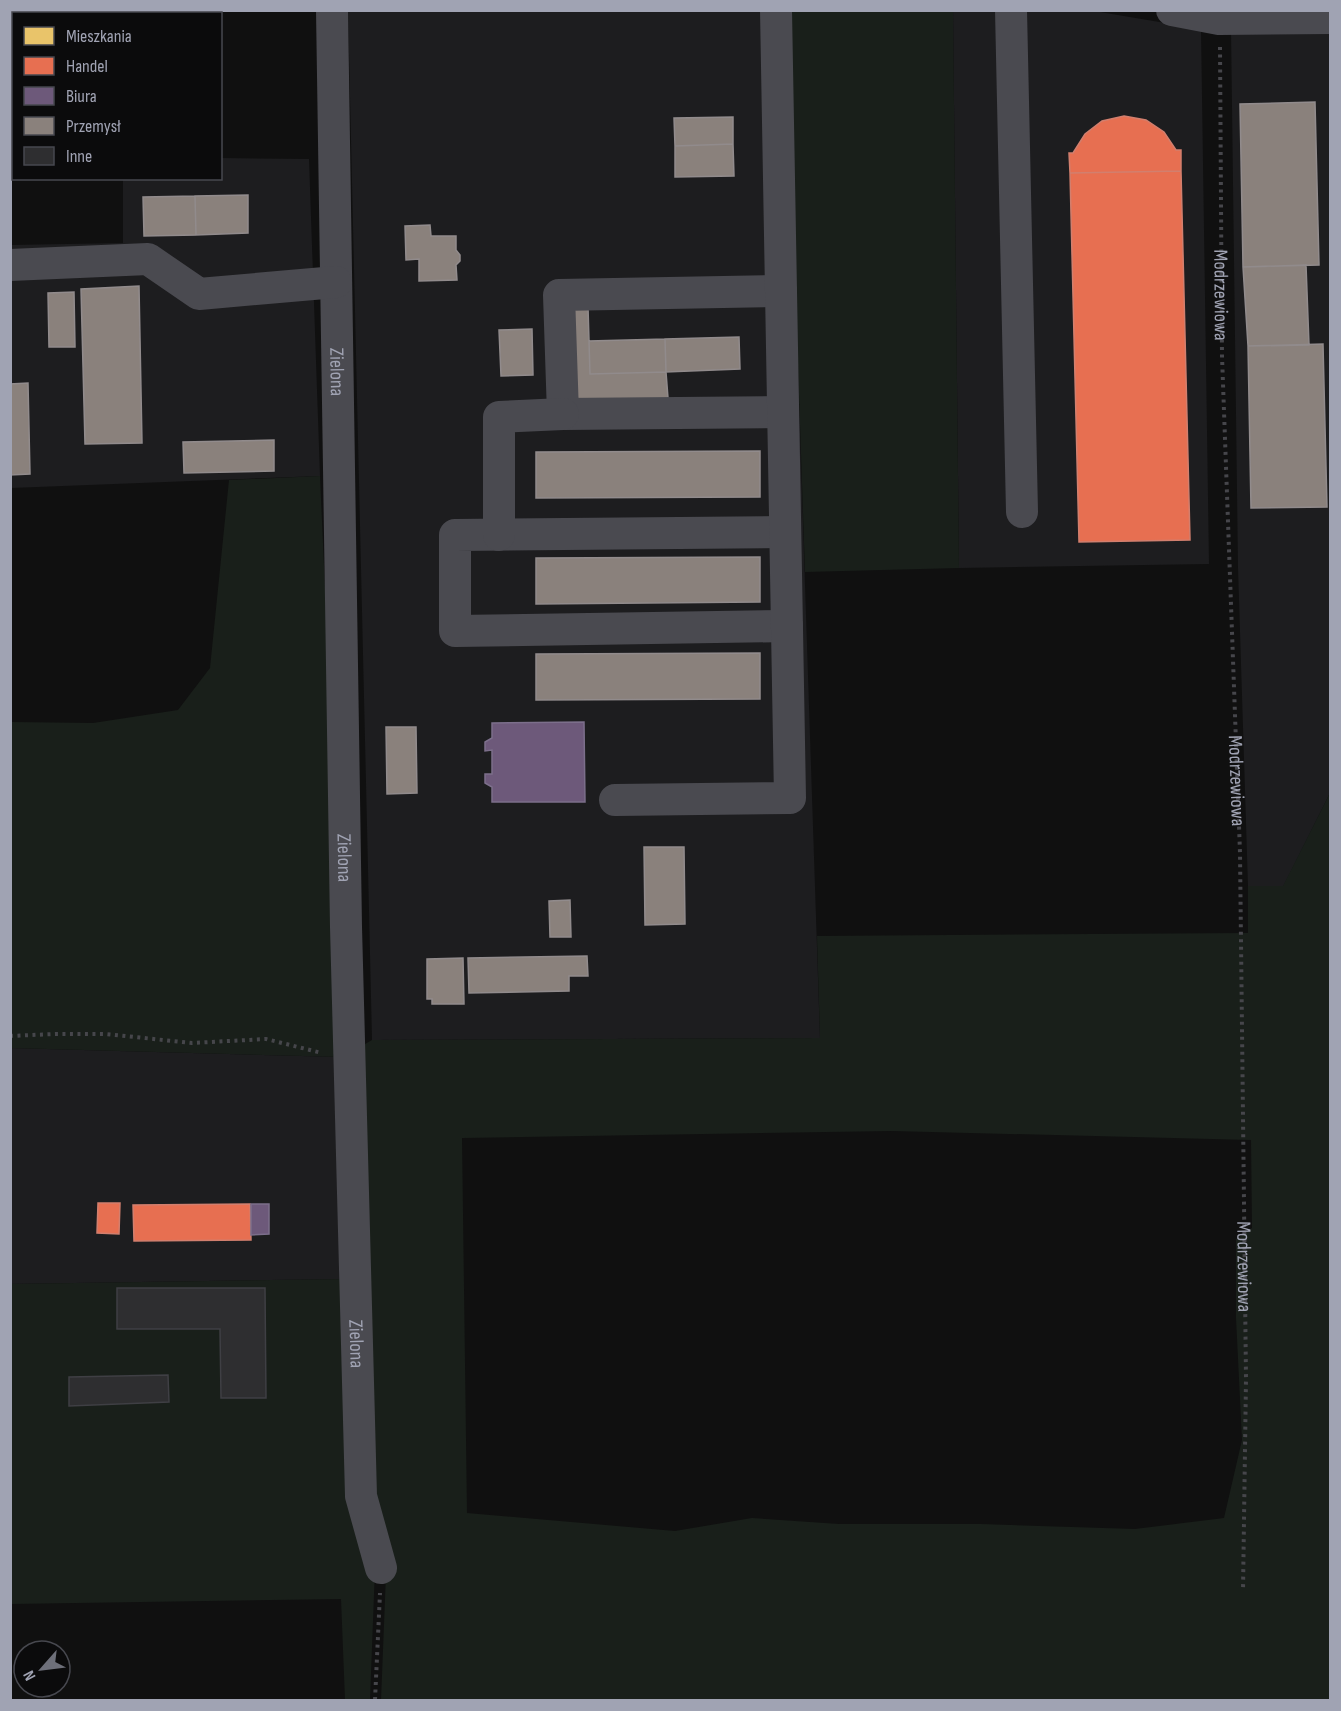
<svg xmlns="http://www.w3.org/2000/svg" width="1341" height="1711" font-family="'Sofia Sans Condensed',sans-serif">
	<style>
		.built { fill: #1d1d1f }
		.green { fill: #191f1a; fill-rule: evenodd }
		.homes { fill: #e9c46a; stroke: #d3ba80; stroke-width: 1.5 }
		.shops { fill: #e76f51; stroke: #d27f6e; stroke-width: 1.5 }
		.offices { fill: #6d597a; stroke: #7c6f8b; stroke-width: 1.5 }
		.industry { fill: #8a817c; stroke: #918b8c; stroke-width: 1.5 }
		.building { fill: #2e2e30; stroke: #3f3f44; stroke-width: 1.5 }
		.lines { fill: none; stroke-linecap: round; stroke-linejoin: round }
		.path { stroke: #46464b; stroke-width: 4; stroke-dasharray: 3 4.5; stroke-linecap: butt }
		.minor { stroke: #4a4a50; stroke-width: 32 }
		.labels { text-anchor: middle; stroke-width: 6; stroke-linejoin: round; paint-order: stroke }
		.street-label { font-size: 20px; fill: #a0a3b3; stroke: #0b0b0c }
	</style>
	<rect width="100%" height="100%" fill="#101010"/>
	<path class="built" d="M 348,11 L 786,11 L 820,1038 L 372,1040 Z
		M 953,11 L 1094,11 L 1201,29 L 1209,564 L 959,568 Z
		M 1231,30 L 1330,30 L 1330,793 L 1283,887 L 1248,886 L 1238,568 Z
		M 221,158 L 309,159 L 320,476 L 11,488 L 10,245 L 123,243 L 123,179 L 220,178 Z
		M 11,1048 L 341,1057 L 345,1279 L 11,1284 Z"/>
	<path class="green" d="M 786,11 L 953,11 L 959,568 L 805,572 Z
		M 320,476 L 336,837 L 341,1057 L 11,1048 L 11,722 L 93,723 L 178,710 L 210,668 L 229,480 Z
		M 1330,793 L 1330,1700 L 381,1700 L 386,1574 L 371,1511 L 360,1047 L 372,1040 L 820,1038 L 817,936 L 1248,933 L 1248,886 L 1283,886 ZM 892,1131 L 1251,1140 L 1252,1228 L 1236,1239 L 1236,1318 L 1242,1440 L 1224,1518 L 1135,1529 L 981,1524 L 839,1524 L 752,1518 L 675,1531 L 467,1513 L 462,1138 Z
		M 345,1279 L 375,1568 L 370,1700 L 345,1700 L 341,1599 L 11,1604 L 10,1284 Z"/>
	<path class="homes" d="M 10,93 L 14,93 L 14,155 L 10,155 Z"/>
	<path class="shops" d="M 1124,116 L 1146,120 L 1164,132 L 1176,150 L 1181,150 L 1181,171 L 1070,173 L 1069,153 L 1073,153 L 1085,134 L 1102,121 Z
		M 1181,171 L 1190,540 L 1079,542 L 1070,173 Z
		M 98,1203 L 120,1203 L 119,1234 L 97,1233 Z
		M 250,1204 L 251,1240 L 134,1241 L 133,1205 Z"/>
	<path class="offices" d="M 584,722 L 585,802 L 492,802 L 492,787 L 485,783 L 485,774 L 492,774 L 492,750 L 485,751 L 485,742 L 492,738 L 492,723 Z
		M 251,1204 L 269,1204 L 269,1234 L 251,1235 Z"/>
	<path class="industry" d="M 1315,102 L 1319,265 L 1243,267 L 1240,104 Z
		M 733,117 L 733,144 L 675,146 L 674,118 Z
		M 733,144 L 734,176 L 675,177 L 675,146 Z
		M 248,195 L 248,233 L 196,235 L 195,196 Z
		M 195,196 L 196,235 L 144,236 L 143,197 Z
		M 430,225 L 431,236 L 456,236 L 456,250 L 460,255 L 460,261 L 456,265 L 457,280 L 419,281 L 419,259 L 406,260 L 405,226 Z
		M 1306,265 L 1309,345 L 1248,346 L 1243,267 Z
		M 139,286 L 142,443 L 85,444 L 81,289 Z
		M 74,292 L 75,347 L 49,347 L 48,293 Z
		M 588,307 L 590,374 L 666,372 L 668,398 L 569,402 L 568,308 Z
		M 532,329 L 533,375 L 501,376 L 499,330 Z
		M 739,337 L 740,369 L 666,372 L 665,339 Z
		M 665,339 L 666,372 L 590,374 L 589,341 Z
		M 1323,344 L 1327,507 L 1251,508 L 1248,346 Z
		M 28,383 L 30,474 L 10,475 L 10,384 Z
		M 274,440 L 274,471 L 184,473 L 183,442 Z
		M 760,451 L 760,497 L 536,498 L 536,452 Z
		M 760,557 L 760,602 L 536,604 L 536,558 Z
		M 760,653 L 760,699 L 536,700 L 536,654 Z
		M 386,727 L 416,727 L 417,793 L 387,794 Z
		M 644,847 L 684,847 L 685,924 L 645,925 Z
		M 570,900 L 571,937 L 550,937 L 549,901 Z
		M 587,956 L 588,976 L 569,976 L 569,991 L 469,993 L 468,958 Z
		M 463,958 L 464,1004 L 432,1004 L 432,999 L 427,999 L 427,959 Z"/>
	<path class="building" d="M 117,1288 L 265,1288 L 266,1398 L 221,1398 L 220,1329 L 117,1329 Z
		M 168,1375 L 169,1402 L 69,1406 L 69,1377 Z"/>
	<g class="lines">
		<g class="path">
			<path id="s1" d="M 1220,47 L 1222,356 L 1240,853 L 1246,1379 L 1243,1591"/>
			<path d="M 10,1036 L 55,1034 L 106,1034 L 192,1043 L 266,1039 L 322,1053"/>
			<path d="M 375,1700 L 380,1593"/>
		</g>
		<g class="minor">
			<path id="s2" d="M 332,10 L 346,927 L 361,1496 L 381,1568"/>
			<path d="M 1011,10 L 1022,512"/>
			<path d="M 1172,10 L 1219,19 L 1330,18"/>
			<path d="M 10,265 L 148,259 L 199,294 L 336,282"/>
			<path d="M 781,291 L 559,295 L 563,414 L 783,412"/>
			<path d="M 785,532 L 455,535 L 455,631 L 787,626"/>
			<path d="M 499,535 L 499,417 L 563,414"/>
			<path d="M 615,800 L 790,798 L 776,10"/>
		</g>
	</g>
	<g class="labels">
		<g class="street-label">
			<text dy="7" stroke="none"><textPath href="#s1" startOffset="248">Modrzewiowa</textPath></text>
			<text dy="7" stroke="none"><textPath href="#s2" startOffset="362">Zielona</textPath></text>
			<text dy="7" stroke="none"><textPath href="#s1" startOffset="734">Modrzewiowa</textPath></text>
			<text dy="7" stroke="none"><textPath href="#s2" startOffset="848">Zielona</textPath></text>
			<text dy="7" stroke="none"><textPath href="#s1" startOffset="1220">Modrzewiowa</textPath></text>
			<text dy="7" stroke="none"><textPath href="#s2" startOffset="1334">Zielona</textPath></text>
		</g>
	</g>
	<rect width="1341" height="1711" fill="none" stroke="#a0a3b3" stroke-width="24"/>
	<rect x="12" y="12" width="210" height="168" fill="#0b0b0c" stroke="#47484f" stroke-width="1.5"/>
	<rect x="24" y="27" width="30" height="18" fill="#e9c46a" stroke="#47484f" stroke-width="1.5"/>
	<text x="66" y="42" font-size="18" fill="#a0a3b3">Mieszkania</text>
	<rect x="24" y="57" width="30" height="18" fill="#e76f51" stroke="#47484f" stroke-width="1.5"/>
	<text x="66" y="72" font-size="18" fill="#a0a3b3">Handel</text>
	<rect x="24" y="87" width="30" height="18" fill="#6d597a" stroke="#47484f" stroke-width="1.5"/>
	<text x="66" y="102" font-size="18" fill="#a0a3b3">Biura</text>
	<rect x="24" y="117" width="30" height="18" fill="#8a817c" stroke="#47484f" stroke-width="1.5"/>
	<text x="66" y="132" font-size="18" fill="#a0a3b3">Przemysł</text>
	<rect x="24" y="147" width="30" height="18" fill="#2e2e30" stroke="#47484f" stroke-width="1.5"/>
	<text x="66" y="162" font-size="18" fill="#a0a3b3">Inne</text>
	<g transform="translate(42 1669) rotate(242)"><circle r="28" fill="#0b0b0c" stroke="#47484f" stroke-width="1.5"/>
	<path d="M0-4.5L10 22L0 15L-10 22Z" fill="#6e707a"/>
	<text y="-9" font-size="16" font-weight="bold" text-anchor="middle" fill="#a0a3b3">N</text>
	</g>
</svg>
